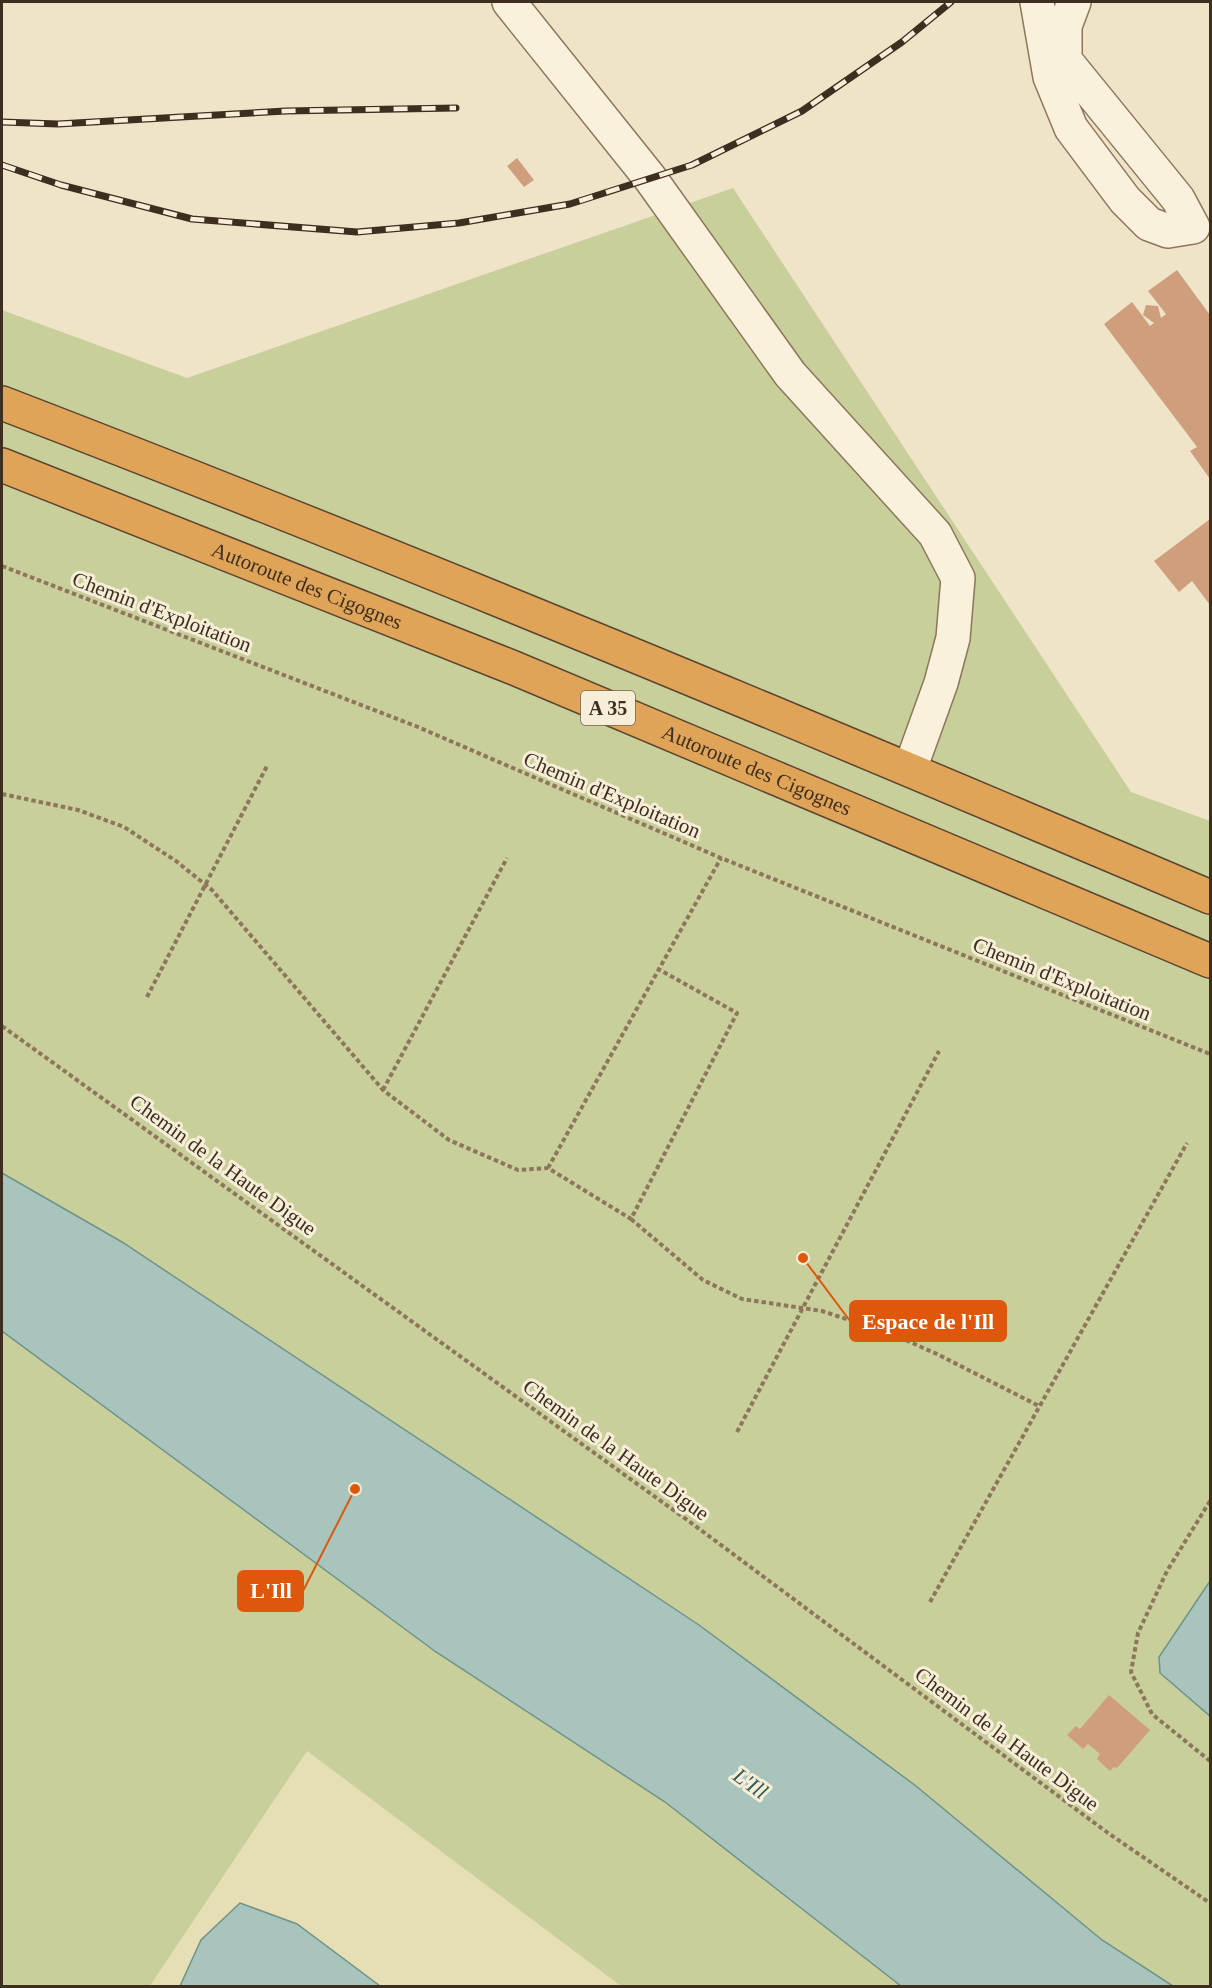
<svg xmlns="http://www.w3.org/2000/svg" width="1212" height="1988" font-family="'Times New Roman',serif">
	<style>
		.farmland { fill: #e6deb5 }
		.green { fill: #c9cf9b }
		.water { fill: #a9c4bc; stroke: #6f938a; stroke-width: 1.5 }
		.building { fill: #cf9f7d }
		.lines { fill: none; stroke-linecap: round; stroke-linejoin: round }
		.minor-casing { stroke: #8d765c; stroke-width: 36 }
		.highway-casing { stroke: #5b4430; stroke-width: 36 }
		.path { stroke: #8d765c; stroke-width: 4; stroke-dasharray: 4.5 3; stroke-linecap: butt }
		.minor { stroke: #faf1dc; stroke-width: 33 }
		.highway { stroke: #e0a458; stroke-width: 33 }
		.rail-casing { stroke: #3d2e20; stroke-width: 7 }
		.rail { stroke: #f7eed8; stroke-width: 4.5; stroke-dasharray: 14; stroke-linecap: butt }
		.labels { text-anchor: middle; stroke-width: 6; stroke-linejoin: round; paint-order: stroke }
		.shield { fill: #f7eed8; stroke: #756857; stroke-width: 1.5 }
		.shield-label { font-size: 20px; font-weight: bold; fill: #3d2e20 }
		.street-label { font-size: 21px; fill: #3d2e20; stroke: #f7eed8 }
		.water-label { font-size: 22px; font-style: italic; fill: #2f5d5a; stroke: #f7eed8 }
		.leader { fill: none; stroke: #df570d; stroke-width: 2 }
		.callout-dot { fill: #df570d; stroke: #f7eed8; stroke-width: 2 }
		.callout { fill: #df570d; stroke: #df570d; stroke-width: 2 }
		.callout-label { font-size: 22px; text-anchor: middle; font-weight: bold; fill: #fff }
	</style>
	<rect width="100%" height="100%" fill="#f0e4c8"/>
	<path class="farmland" d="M 307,1751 L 621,1986 L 150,1986 Z"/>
	<path class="green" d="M 733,188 L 1131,792 L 1210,821 L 1210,1986 L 621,1986 L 307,1751 L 150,1986 L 2,1986 L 2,1331 L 436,1652 L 665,1802 L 915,1786 L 699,1625 L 122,1242 L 2,1173 L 2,310 L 187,378 Z"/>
	<path class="water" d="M 2,1173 L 122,1242 L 699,1625 L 916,1786 L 1102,1940 L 1173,1986 L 901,1986 L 665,1802 L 436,1652 L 2,1331 Z
		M 1210,1581 L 1210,1716 L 1160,1673 L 1159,1657 Z
		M 240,1903 L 297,1924 L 380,1986 L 180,1986 L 201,1940 Z"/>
	<path class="building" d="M 517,158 L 534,180 L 524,187 L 507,166 Z
		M 1177,270 L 1210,315 L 1210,479 L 1190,451 L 1197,447 L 1104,324 L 1132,302 L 1150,326 L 1154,323 L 1143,315 L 1146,305 L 1158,306 L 1161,318 L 1166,314 L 1148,291 Z
		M 1210,519 L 1210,605 L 1192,581 L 1179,592 L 1154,561 Z
		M 1109,1695 L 1150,1730 L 1117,1768 L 1114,1767 L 1110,1771 L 1097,1759 L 1100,1754 L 1088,1744 L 1083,1749 L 1067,1735 L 1076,1726 L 1080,1729 Z"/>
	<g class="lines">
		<defs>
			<path id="minor" d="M 509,2 L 650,178 L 790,374 L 935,534 L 958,578 L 953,638 L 941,683 L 910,769
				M 1037,2 L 1050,77 L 1071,128 L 1125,200 L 1149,224 L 1168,231 L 1193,227
				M 1074,2 L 1065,26 L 1065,60 L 1178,199 L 1193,227"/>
			<g id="highway">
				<path d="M 2,403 C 408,559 810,727 1210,897"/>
				<path id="s1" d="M 2,465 L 514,668 L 1210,961"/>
			</g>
		</defs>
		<use href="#minor" class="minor-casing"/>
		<use href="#highway" class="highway-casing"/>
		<path class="path" d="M 2,566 L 418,727 L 721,858 L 1210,1054
			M 2,794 L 78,810 L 124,827 L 176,861 L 212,890 L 383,1090 L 449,1140 L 518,1170 L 548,1168 L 631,1219 L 737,1013 L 660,970
			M 147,997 L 267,766
			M 2,1026 L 690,1522 L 1108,1833 L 1210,1903
			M 383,1090 L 507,858
			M 548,1168 L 721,858
			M 631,1219 L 703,1280 L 742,1299 L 822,1311 L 892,1334 L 937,1354 L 1039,1406
			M 737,1432 L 939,1051
			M 1210,1501 L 1167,1571 L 1138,1633 L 1131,1672 L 1152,1714 L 1210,1761
			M 930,1602 L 1187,1143"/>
		<use href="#minor" class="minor"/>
		<use href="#highway" class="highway"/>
		<defs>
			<path id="rail" d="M 2,122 L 58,124 L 286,111 L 456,108
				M 2,165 L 61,185 L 192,219 L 357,232 L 459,223 L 570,204 L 692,165 L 802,111 L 902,42 L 951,2"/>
		</defs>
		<use href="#rail" class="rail-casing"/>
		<use href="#rail" class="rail"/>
	</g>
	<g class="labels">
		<rect class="shield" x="581" y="691" width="54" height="34" rx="4.5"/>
		<g class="shield-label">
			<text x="608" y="715">A 35</text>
		</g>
		<g class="street-label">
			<text dy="7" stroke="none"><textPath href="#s1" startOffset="328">Autoroute des Cigognes</textPath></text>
			<text transform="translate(162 612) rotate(21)" y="7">Chemin d'Exploitation</text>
			<text dy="7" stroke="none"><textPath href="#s1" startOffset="814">Autoroute des Cigognes</textPath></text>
			<text transform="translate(612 795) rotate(23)" y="7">Chemin d'Exploitation</text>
			<text transform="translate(1062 979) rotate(22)" y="7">Chemin d'Exploitation</text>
			<text transform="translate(223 1165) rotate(36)" y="7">Chemin de la Haute Digue</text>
			<text transform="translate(616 1450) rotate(36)" y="7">Chemin de la Haute Digue</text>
			<text transform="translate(1007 1739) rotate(37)" y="7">Chemin de la Haute Digue</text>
		</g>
		<g class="water-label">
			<text transform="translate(751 1783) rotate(36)" y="8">L'Ill</text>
		</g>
	</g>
	<path class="leader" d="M803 1258L850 1321M355 1489L303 1591"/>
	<g class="callout-dot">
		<circle cx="803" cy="1258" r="6"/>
		<circle cx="355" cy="1489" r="6"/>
	</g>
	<g class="callout">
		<rect x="850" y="1301" width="156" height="40" rx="6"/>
		<rect x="238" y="1571" width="65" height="40" rx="6"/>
	</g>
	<g class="callout-label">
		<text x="928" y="1329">Espace de l'Ill</text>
		<text x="271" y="1598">L'Ill</text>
	</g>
	<rect width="1212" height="1988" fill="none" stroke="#3d2e20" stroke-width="6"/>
</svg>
